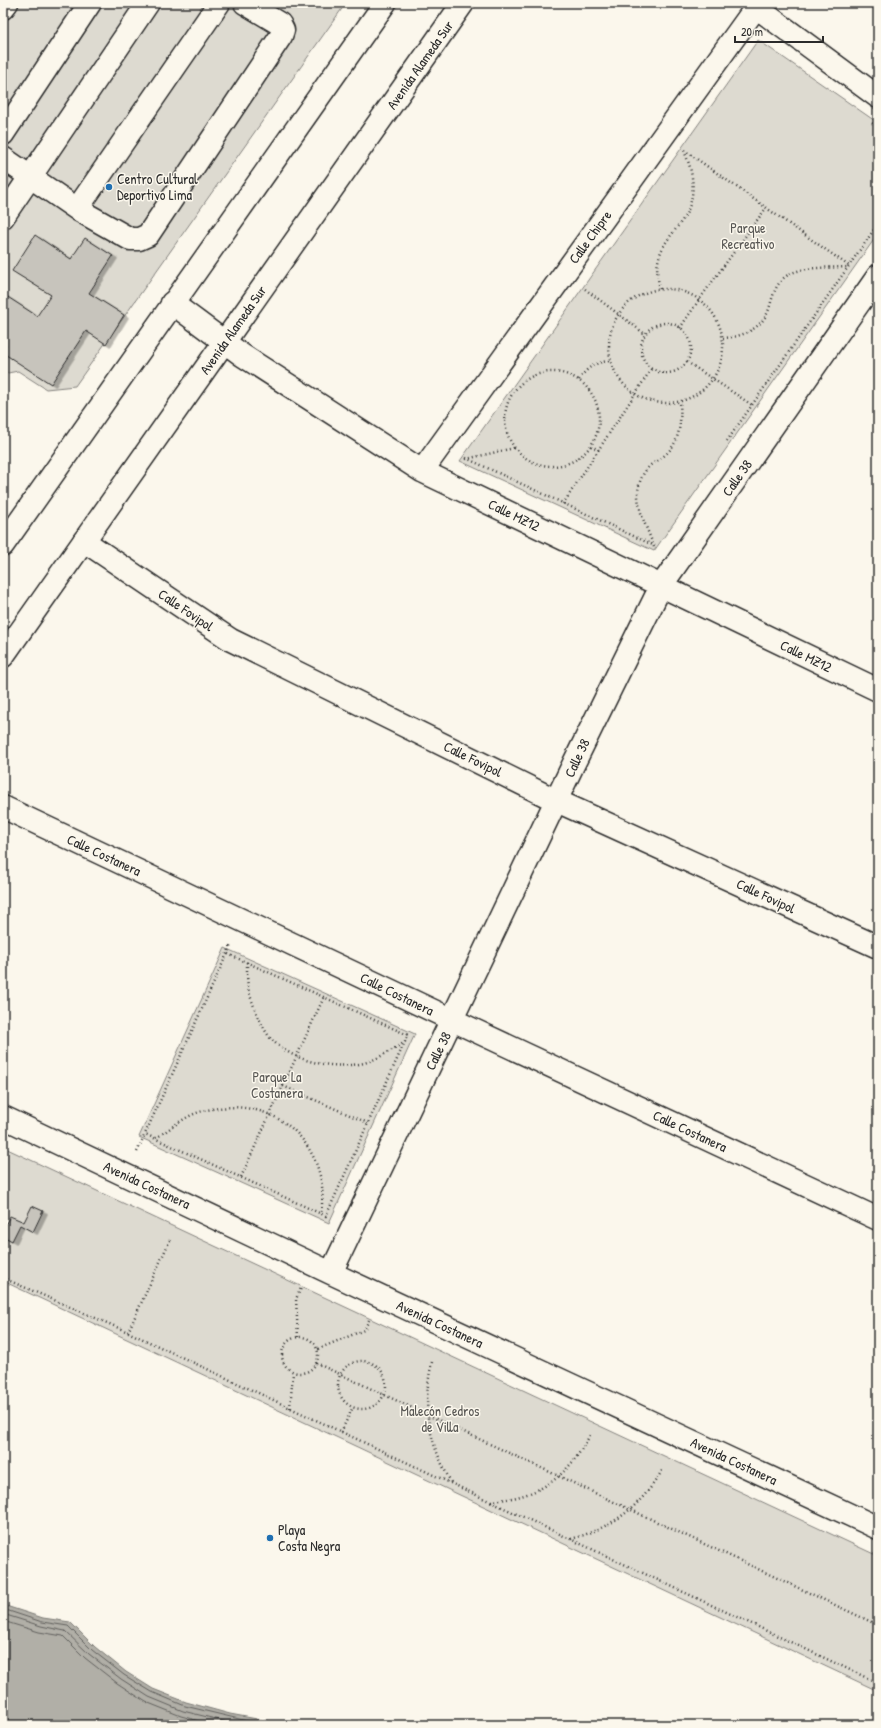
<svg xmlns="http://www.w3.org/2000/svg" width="881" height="1728" font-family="'Patrick Hand',sans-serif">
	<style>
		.green { fill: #dddad0; stroke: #84827e }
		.water { fill: #b1afa7; stroke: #7b7a75 }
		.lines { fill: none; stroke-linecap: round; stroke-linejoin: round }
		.shore { stroke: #61605d; stroke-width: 1 }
		.building { fill: #c7c4bc; stroke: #2b2b2b; filter: url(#shadow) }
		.minor-casing { stroke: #2b2b2b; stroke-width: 25 }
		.major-casing { stroke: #2b2b2b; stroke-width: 25 }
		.path { stroke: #2b2b2b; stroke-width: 2.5; stroke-dasharray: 1 3; stroke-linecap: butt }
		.minor { stroke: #fbf7ec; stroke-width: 22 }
		.major { stroke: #fbf7ec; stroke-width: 22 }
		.poi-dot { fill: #1f6fb2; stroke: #fbf7ec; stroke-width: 1.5 }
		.labels { text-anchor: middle; stroke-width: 3; stroke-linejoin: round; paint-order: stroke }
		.street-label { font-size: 14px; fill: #2b2b2b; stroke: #fbf7ec }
		.poi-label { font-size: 14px; fill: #2b2b2b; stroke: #fbf7ec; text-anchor: start }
		.park-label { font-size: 14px; fill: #585754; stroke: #fbf7ec }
	</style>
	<defs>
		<filter id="shadow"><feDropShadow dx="4.5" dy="2.5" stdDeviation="0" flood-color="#0004"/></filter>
	</defs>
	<rect width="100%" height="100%" fill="#fbf7ec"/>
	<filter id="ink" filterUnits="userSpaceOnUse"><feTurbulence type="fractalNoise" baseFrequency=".025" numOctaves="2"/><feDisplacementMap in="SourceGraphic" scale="8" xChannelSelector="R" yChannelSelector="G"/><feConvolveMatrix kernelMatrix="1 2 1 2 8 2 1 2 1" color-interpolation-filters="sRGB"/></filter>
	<g filter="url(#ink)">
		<path class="green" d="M 3,3 L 346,3 L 75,386 L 46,389 L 18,371 L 3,374 Z
			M 758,40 L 878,123 L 878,234 L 654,551 L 460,461 Z
			M 225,948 L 415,1034 L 329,1223 L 139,1137 Z
			M 3,1147 L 878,1556 L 878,1691 L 3,1281 Z"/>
		<path class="water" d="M 3,1605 L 43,1618 L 70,1622 L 95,1647 L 126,1672 L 153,1689 L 186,1702 L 230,1714 L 289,1725 L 3,1725 Z"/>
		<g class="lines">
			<path class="shore" d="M 3,1609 L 42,1622 L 68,1626 L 92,1650 L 124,1675 L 152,1692 L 185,1706 L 264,1725
				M 3,1614 L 41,1626 L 65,1631 L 89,1654 L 121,1679 L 149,1697 L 183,1711 L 240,1725
				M 3,1621 L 39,1632 L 63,1636 L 85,1658 L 117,1683 L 146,1702 L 181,1716 L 214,1725"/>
		</g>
		<path class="building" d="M 35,235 L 71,259 L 85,238 L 113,256 L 89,293 L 124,315 L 106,344 L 86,331 L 51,384 L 3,353 L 6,345 L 3,343 L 3,294 L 37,316 L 51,295 L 12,271 Z
			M 32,1206 L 43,1211 L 33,1232 L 20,1225 L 12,1241 L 3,1236 L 3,1229 L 10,1216 L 24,1222 Z"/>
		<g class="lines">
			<defs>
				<path id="minor" d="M 756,7 L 878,97
					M 3,8 L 7,3
					M 3,134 L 90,3
					M 3,158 L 77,209 L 130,239 L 139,239 L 148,235 L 281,36 L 283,30 L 280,24 L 245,3
					M 77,209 L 219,3
					M 3,217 L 148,3
					M 172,303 L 242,355 L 422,471 L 878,690
					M 422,471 L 759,3
					M 84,541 L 231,640 L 557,801 L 878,947
					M 3,807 L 478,1032 L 878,1219
					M 3,1117 L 331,1273 L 878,1528
					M 331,1273 L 574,763 L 661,586 L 878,276"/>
				<path id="major" d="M 3,545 L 385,3
					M 3,656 L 463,3"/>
			</defs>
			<use href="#minor" class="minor-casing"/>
			<use href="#major" class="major-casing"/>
			<path class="path" d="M 872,123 L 878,127
				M 684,150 L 849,266
				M609 346a57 57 0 1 1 114 0a57 57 0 1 1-114 0Z
				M 585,289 L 645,334
				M 660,289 C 658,280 656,271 658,262 C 661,245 672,235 681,222 C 697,200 695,175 684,151
				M641 348a25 25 0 1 1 50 0a25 25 0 1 1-50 0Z
				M 680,328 L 699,300 L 766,208
				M 723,338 C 742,337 762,329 769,309 C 773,296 775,283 788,275 C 802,266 831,268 848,267
				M 687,362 L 752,405
				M505 419a47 47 0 1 1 94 0a47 47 0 1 1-94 0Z
				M 579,380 C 587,367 596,362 610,361
				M 727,441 L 878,224
				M 591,446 L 599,450
				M 466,458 L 655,546
				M 466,459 L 514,448
				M 563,504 L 652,368
				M 654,547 C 648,530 638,512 638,494 C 638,483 643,471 652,464 C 658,460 664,457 669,451 C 681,438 681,418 680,401
				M 228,954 L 408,1035 L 326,1216 L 145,1134 L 231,945
				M 247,962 C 247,970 247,979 248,987 C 250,999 263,1031 272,1040 C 294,1062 333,1070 364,1063 C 378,1059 392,1050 405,1042
				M 283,1086 L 368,1123
				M 156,1138 C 170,1129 186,1115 203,1111 C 261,1096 313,1126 322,1186 C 323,1195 322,1205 321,1214
				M 137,1152 L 145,1134
				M 241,1177 L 324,997
				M 3,1278 L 128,1332 L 878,1683
				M 128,1332 L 170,1240
				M282 1355a18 18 0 1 1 36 0a18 18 0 1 1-36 0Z
				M 298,1337 L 296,1299 L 301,1288
				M 318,1349 L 364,1330 L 369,1320
				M338 1385a24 24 0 1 1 48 0a24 24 0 1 1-48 0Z
				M 432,1362 C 421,1410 429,1442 452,1484
				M 316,1363 L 878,1625
				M 290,1408 L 293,1373
				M 341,1432 L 353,1407
				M 491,1501 C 540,1497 567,1478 590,1435
				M 571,1539 C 613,1527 640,1508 663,1469"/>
			<use href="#minor" class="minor"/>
			<use href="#major" class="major"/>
		</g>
	</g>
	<g class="poi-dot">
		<circle cx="109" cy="187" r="4"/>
		<circle cx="270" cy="1538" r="4"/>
	</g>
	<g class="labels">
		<g class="street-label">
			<text transform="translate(420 65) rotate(-55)" y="5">Avenida Alameda Sur</text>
			<text transform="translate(590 237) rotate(-54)" y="5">Calle Chipre</text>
			<text transform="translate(233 330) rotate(-55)" y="5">Avenida Alameda Sur</text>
			<text transform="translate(737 478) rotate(-55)" y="5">Calle 38</text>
			<text transform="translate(514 515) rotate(26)" y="5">Calle MZ12</text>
			<text transform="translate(186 610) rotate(34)" y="5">Calle Fovipol</text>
			<text transform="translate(806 656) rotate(26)" y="5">Calle MZ12</text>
			<text transform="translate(577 758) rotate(-65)" y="5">Calle 38</text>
			<text transform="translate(473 759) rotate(26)" y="5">Calle Fovipol</text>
			<text transform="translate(104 855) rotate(25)" y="5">Calle Costanera</text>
			<text transform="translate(766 896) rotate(25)" y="5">Calle Fovipol</text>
			<text transform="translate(397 994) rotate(26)" y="5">Calle Costanera</text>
			<text transform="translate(438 1051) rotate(-64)" y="5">Calle 38</text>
			<text transform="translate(690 1131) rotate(25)" y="5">Calle Costanera</text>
			<text transform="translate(147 1185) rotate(25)" y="5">Avenida Costanera</text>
			<text transform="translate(440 1324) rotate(25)" y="5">Avenida Costanera</text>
			<text transform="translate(734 1461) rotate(25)" y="5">Avenida Costanera</text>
		</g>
		<g class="poi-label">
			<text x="117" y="184">Centro Cultural<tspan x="117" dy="16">Deportivo Lima</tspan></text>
			<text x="278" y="1535">Playa<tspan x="278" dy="16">Costa Negra</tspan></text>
		</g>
		<g class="park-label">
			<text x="748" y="233">Parque<tspan x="748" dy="16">Recreativo</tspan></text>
			<text x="277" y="1082">Parque La<tspan x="277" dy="16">Costanera</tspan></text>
			<text x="440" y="1416">Malecón Cedros<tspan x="440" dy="16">de Villa</tspan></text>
		</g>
	</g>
	<rect width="881" height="1728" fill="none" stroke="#fbf7ec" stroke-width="16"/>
	<rect x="8" y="8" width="865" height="1712" fill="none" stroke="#2b2b2b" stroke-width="1.5" filter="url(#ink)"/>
	<path d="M735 36v6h88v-6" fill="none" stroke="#2b2b2b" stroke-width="2"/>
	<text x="741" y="36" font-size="12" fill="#2b2b2b" stroke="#fbf7ec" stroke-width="3" paint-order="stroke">20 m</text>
</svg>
